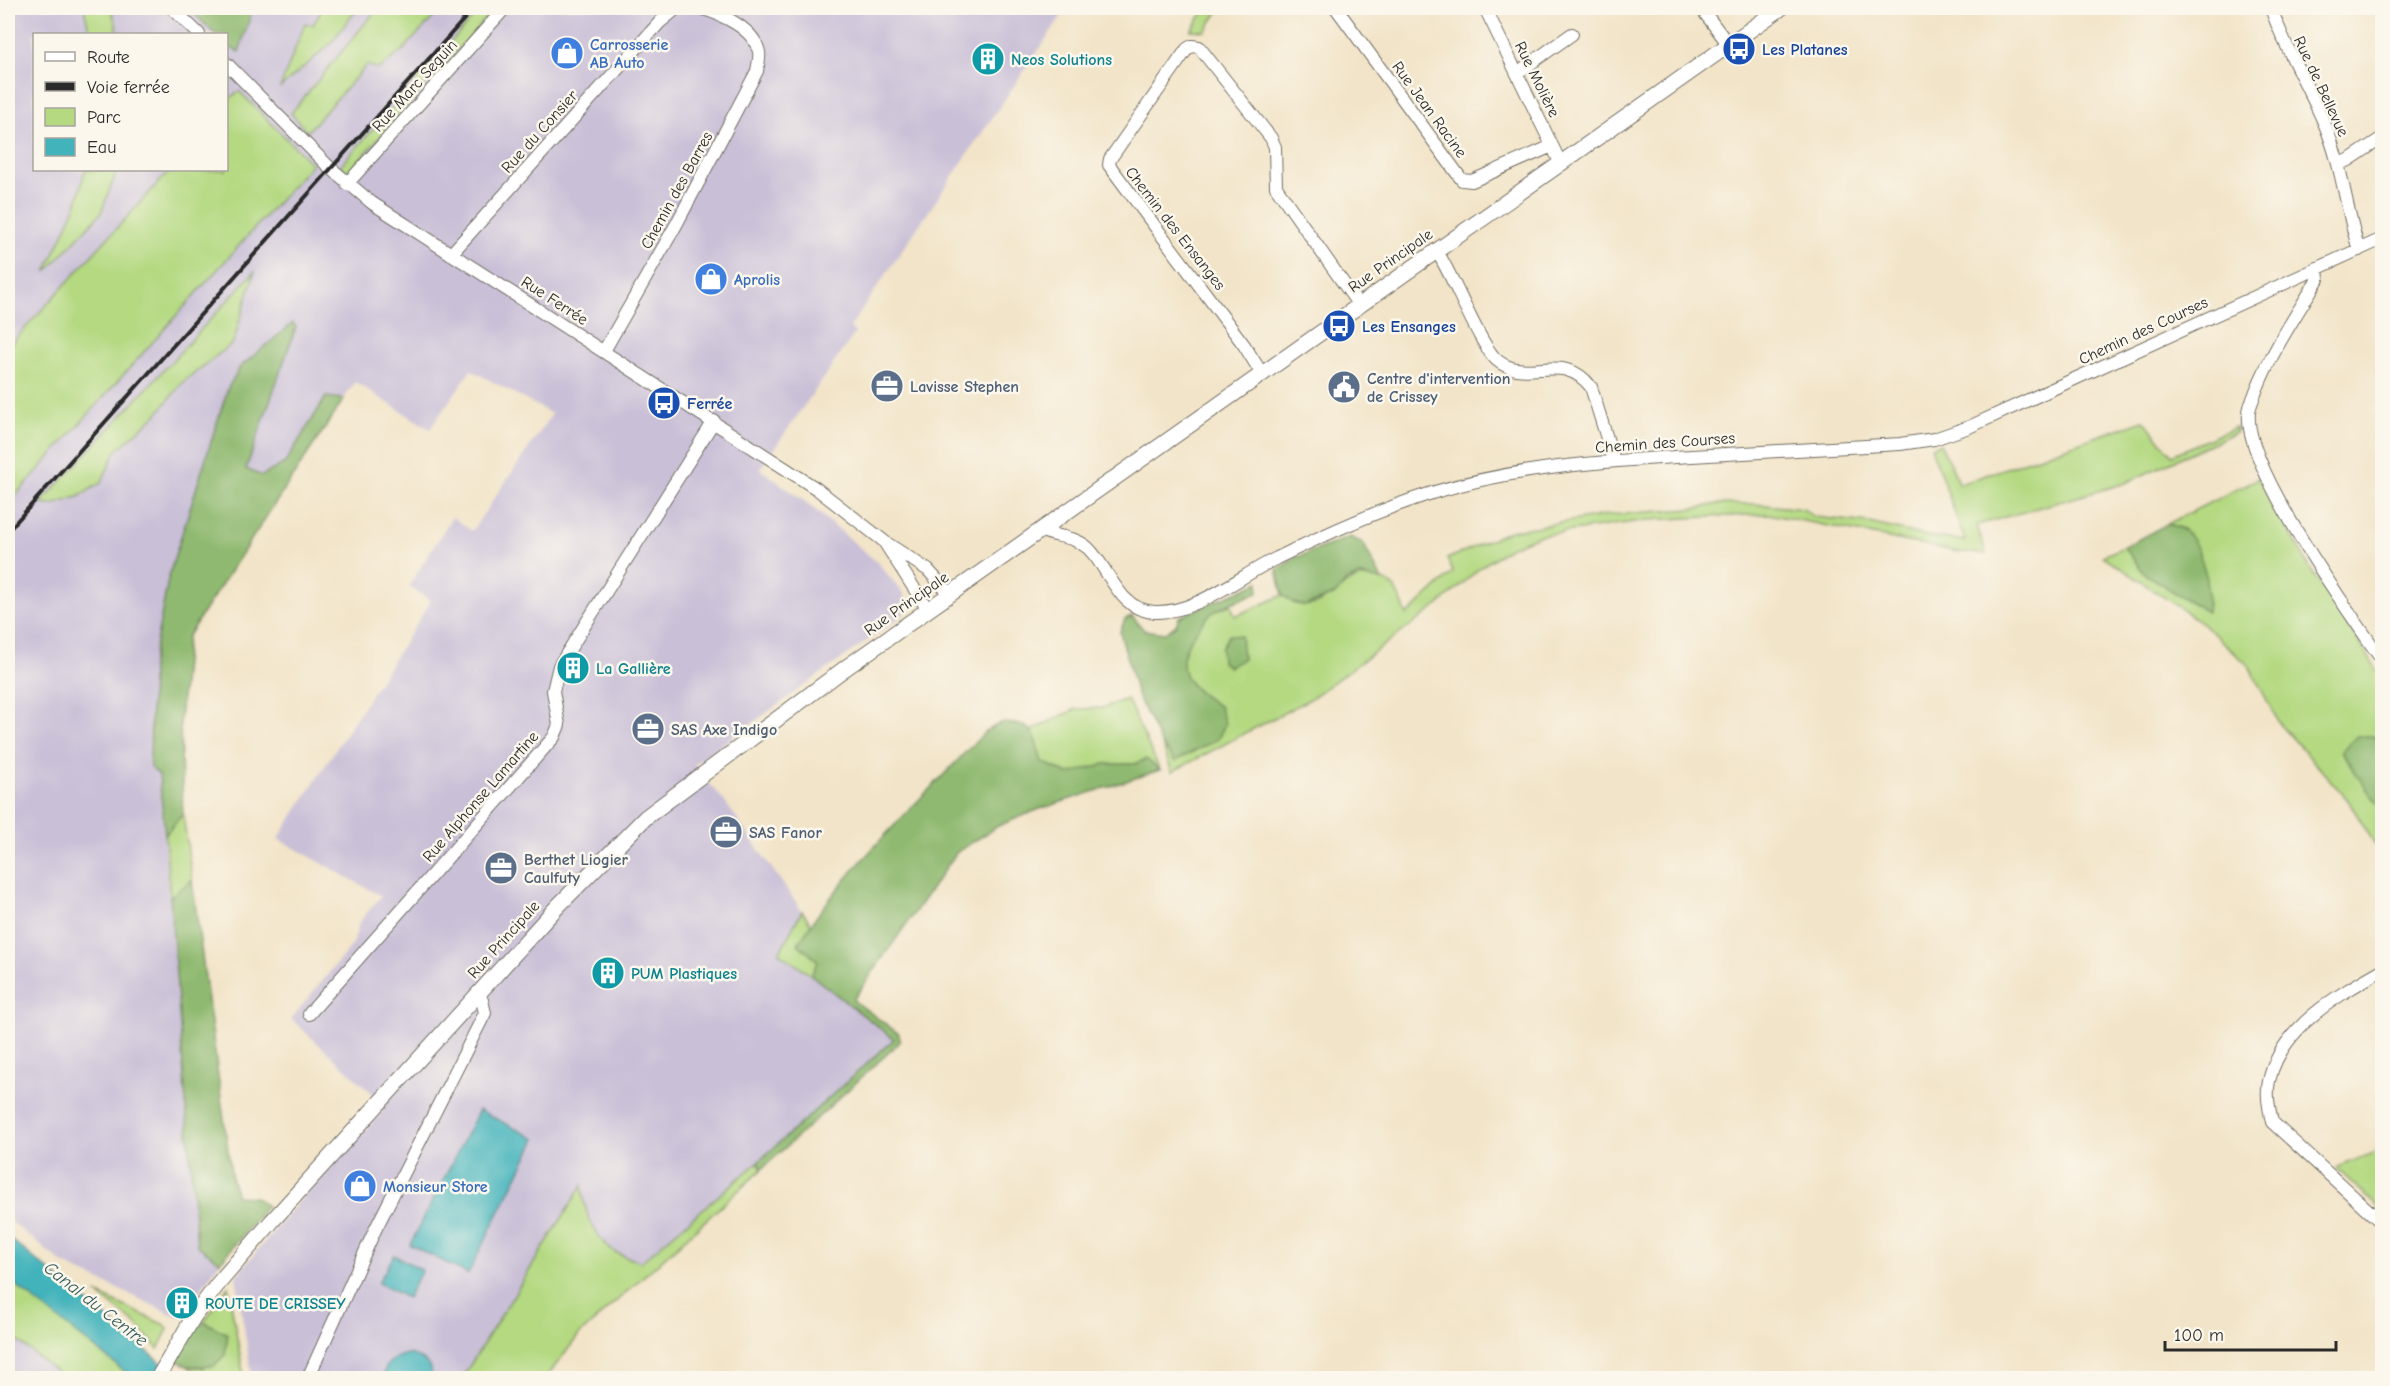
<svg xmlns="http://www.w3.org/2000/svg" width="2390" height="1386" font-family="'Comic Neue',sans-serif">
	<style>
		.industrial { fill: #c9bfd7; fill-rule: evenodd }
		.green { fill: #b4d981; stroke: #708256; stroke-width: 1.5 }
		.forest { fill: #8fb96f; stroke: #5d724d; stroke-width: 1.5 }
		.water { fill: #43b3bb; stroke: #376f73; stroke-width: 1.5 }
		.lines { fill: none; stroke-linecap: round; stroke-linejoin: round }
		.minor-casing { stroke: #716c62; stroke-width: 14 }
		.tertiary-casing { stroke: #716c62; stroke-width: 17 }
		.minor { stroke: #fff; stroke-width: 12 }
		.tertiary { stroke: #fff; stroke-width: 15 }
		.rail { stroke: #2b2b2b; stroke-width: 4 }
		.labels { text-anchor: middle; stroke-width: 5; stroke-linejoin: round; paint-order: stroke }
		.shop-label { font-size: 16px; font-weight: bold; fill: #366cbe; stroke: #fbf7ec; text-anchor: start }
		.transit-label { font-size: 16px; font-weight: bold; fill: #164399; stroke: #fbf7ec; text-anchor: start }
		.culture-label { font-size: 16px; font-weight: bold; fill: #0d838f; stroke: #fbf7ec; text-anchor: start }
		.street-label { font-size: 16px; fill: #2b2b2b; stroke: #fbf7ec }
		.service-label { font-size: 16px; font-weight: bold; fill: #4e5e75; stroke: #fbf7ec; text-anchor: start }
		.water-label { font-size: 18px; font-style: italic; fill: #335b5d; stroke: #fbf7ec }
	</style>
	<rect width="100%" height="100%" fill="#fbf7ec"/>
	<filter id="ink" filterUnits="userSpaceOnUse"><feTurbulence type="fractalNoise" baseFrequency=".0167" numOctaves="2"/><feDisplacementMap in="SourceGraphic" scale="12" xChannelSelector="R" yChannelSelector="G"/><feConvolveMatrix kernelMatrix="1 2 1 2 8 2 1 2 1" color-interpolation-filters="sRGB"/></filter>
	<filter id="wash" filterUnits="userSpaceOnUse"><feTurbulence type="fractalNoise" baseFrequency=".008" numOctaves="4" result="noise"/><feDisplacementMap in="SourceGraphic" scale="24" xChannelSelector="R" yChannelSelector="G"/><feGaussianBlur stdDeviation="1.35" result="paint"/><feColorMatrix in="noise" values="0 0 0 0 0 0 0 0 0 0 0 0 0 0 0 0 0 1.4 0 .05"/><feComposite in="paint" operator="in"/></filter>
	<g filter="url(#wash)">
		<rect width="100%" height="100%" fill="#f2e4c8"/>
		<path class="industrial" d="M 8,8 L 1067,8 L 850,327 L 855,333 L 760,469 L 807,503 L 877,562 L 904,594 L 904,614 L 694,765 L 725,802 L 802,911 L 779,953 L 846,1001 L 894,1039 L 758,1162 L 581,1313 L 530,1378 L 252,1378 L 236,1276 L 288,1214 L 381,1113 L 371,1092 L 291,1019 L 353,944 L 359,923 L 381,896 L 278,839 L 431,601 L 409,586 L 452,517 L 472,531 L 552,414 L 471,370 L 430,429 L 355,382 L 281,494 L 210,444 L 169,575 L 152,664 L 150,767 L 159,775 L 197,1245 L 220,1262 L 180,1318 L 62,1263 L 8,1219 ZM 34,34 L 226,34 L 226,170 L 34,170 Z
			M 8,1333 L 64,1378 L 8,1378 Z"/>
		<path class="green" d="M 84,8 L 111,8 L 119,34 L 90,34 Z
			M 323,8 L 358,8 L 329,45 L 280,88 L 305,23 L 313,25 Z
			M 378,8 L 442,8 L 403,50 L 379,69 L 367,65 L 307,132 L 291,113 Z
			M 481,8 L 495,8 L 349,172 L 340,166 Z
			M 1206,8 L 1221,8 L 1205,31 L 1191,30 Z
			M 239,91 L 312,164 L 8,504 L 8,347 L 170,170 L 226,170 L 227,101 Z
			M 85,170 L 117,170 L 101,213 L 46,272 L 77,203 Z
			M 255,271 L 233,343 L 183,382 L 157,414 L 116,451 L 101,483 L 78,497 L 52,505 L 40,504 Z
			M 2144,420 L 2172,455 L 2236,427 L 2236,432 L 2123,484 L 1977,525 L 1986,554 L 1959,552 L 1768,514 L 1648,520 L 1538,536 L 1511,547 L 1482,566 L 1440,604 L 1310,699 L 1172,772 L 1162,745 L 1175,761 L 1225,724 L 1219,706 C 1205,698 1183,685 1181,666 C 1179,650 1197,624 1210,614 C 1215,610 1225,607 1231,604 L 1235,616 L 1283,595 C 1325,628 1334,571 1372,578 C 1379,579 1387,581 1393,586 C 1400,593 1403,607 1407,615 L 1453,572 L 1447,559 L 1510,531 L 1607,515 L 1691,509 L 1718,504 L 1755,504 L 1803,509 L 1815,517 L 1869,523 L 1927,536 L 1965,541 L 1931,447 L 1940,444 L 1960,484 Z
			M 2259,478 L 2310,568 L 2382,677 L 2382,856 L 2348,800 L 2279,723 L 2249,666 L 2202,623 L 2103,556 L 2124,547 L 2146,575 L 2183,529 L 2167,524 Z
			M 1127,699 L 1160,770 L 1146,759 L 1135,764 L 1105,764 L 1068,774 L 1042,762 L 1032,730 L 1076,709 L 1102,708 Z
			M 183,814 L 192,880 L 170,897 L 165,835 Z
			M 802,911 L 811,924 L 798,944 L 818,961 L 811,975 L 779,953 Z
			M 2382,1149 L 2382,1211 L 2336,1168 Z
			M 758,1162 L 762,1169 L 579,1335 L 546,1378 L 462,1378 L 582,1186 C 583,1210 594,1238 615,1252 C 622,1256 633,1259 641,1262 Z
			M 8,1279 L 124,1371 L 139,1378 L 64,1378 L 8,1333 Z
			M 228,1286 L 244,1378 L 206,1378 L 187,1366 L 204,1368 L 227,1334 L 204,1322 Z
			M 96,1293 L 165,1325 L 168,1329 L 158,1349 L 135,1323 Z"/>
		<path class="forest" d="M 188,8 L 253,8 L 239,52 L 227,46 L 226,34 L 215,34 Z
			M 293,323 L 296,327 L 246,469 L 262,476 L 285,463 L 326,397 L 344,399 L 187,637 L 180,721 L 183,814 L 165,835 L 159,775 L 150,767 L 152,664 L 169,575 L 228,388 L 240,367 Z
			M 2167,524 C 2173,526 2180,527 2185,531 C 2203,547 2210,589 2207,612 L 2146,575 L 2124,547 Z
			M 1350,537 L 1363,543 L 1382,580 L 1361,576 L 1347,580 L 1336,594 L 1305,606 L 1293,603 L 1283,595 L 1277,570 L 1295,558 Z
			M 1259,582 L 1258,592 C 1243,599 1224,604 1211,614 C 1204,619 1198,629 1193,636 C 1170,669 1189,688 1219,706 L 1225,724 L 1218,739 L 1175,761 L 1162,745 L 1137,695 L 1120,632 L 1125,619 L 1132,616 L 1144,630 L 1165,633 L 1176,625 L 1179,617 Z
			M 1229,635 L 1241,636 L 1243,659 L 1229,667 L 1222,662 L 1221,648 Z
			M 1000,723 C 1037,724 1031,729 1042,762 L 1068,774 L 1105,764 L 1135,764 L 1146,759 L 1160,770 L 1037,810 L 998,826 L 957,852 L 853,1000 L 899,1034 L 900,1042 L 762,1169 L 758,1162 L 894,1039 L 811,975 L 818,961 L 798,944 C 847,866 923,798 986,731 Z
			M 2357,736 L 2379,736 L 2382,739 L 2382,806 L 2374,800 L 2341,751 Z
			M 192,880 L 232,1180 L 237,1196 L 255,1197 L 267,1206 L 220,1262 L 197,1245 L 170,897 Z
			M 204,1322 L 228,1334 L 225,1355 L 214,1366 L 187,1366 L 177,1360 L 193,1328 Z"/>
		<path class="water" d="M 479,1110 L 536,1139 L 468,1274 L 410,1245 Z
			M 8,1237 L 180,1378 L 139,1378 L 124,1371 L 8,1279 Z
			M 394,1255 L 422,1270 L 407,1298 L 378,1283 Z
			M 407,1354 C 422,1356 431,1364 433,1378 L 383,1378 C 384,1364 393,1357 407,1354 Z"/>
	</g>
	<g filter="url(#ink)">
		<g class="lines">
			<defs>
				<path id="minor" d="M 172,8 L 199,34
					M 1336,8 L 1462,180 L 1472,181 L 1552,146
					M 1485,8 L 1561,164
					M 1701,8 L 1729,45
					M 2271,8 C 2285,49 2308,85 2325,125 C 2342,165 2346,209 2359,250
					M 226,63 L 327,165 L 372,203 L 817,489 L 885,542 L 928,570 L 950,594
					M 1517,73 L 1572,34
					M 2338,164 L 2349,160 L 2382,138
					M 347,184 L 505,8
					M 1436,250 C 1453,275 1480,347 1498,361 C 1527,384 1563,350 1591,387 L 1614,461
					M 451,254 L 660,22 L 677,8
					M 2317,268 L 2318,279 C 2296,315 2272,351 2256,391 C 2254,398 2249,406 2249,413 C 2243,466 2350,613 2382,660
					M 604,351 L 676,225 L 757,71 C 758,65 760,57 759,52 C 754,28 721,14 700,8
					M 1262,374 L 1244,345 L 1109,165 L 1110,159 L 1187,49 L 1192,46 L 1199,47 L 1271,138 L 1275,147 L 1276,187 L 1358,304
					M 1042,530 C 1049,537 1072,534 1088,548 C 1111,570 1118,611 1155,612 C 1196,614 1241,575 1277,558 C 1327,533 1381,509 1435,492 C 1517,467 1606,461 1692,456 C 1761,452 1830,448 1900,444 L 1934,439 L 1969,427 L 2382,239
					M 885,543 L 928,610
					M 2382,970 C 2338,995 2281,1027 2269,1081 C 2266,1095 2269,1108 2272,1122 L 2382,1223
					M 309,1014 L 554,737 L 559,725 L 553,691 L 559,666 L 714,421
					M 308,1378 L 375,1230 L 485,1013 L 482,1000 L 475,996"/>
				<path id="tertiary" d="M 158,1378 L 194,1316 L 217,1285 L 272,1221 L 557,907 L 646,817 L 844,669 L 1781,8"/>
			</defs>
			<use href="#minor" class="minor-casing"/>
			<use href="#tertiary" class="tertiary-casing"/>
			<use href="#minor" class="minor"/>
			<use href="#tertiary" class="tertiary"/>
			<path class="rail" d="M 8,531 L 474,8"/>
		</g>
	</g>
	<defs>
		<symbol id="bus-disc" viewBox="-11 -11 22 22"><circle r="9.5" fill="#1a4fb4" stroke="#fbf7ec"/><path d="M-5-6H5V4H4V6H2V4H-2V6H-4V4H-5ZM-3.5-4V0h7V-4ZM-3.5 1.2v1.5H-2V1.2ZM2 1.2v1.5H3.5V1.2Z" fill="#fff"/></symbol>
		<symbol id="shop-disc" viewBox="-11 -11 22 22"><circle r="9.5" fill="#3f7fe0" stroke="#fbf7ec"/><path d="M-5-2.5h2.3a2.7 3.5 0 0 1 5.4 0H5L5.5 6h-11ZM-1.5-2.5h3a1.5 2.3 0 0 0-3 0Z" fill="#fff"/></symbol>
		<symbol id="building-disc" viewBox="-11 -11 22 22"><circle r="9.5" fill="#0f9aa8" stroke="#fbf7ec"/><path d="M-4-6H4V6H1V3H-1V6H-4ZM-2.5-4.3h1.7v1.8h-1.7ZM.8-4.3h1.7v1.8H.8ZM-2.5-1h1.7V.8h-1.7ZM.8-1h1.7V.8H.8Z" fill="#fff"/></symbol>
		<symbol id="office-disc" viewBox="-11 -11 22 22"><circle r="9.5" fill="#5c6f8a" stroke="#fbf7ec"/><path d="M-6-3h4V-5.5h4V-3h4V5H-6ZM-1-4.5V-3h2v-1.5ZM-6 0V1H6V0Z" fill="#fff"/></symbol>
		<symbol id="civic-disc" viewBox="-11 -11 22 22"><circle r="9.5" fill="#5c6f8a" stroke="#fbf7ec"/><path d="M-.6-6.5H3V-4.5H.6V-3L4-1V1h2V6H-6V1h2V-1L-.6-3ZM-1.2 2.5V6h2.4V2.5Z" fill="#fff"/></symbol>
	</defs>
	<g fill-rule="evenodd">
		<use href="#bus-disc" x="1720" y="30" width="38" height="38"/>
		<use href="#shop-disc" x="548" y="34" width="38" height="38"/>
		<use href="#building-disc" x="969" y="40" width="38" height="38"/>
		<use href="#shop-disc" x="692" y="260" width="38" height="38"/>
		<use href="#bus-disc" x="1320" y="307" width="38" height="38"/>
		<use href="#office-disc" x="868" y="367" width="38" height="38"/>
		<use href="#civic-disc" x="1325" y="368" width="38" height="38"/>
		<use href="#bus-disc" x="645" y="384" width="38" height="38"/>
		<use href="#building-disc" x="554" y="649" width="38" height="38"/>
		<use href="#office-disc" x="629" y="710" width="38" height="38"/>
		<use href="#office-disc" x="707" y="813" width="38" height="38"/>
		<use href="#office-disc" x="482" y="849" width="38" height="38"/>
		<use href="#building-disc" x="589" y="954" width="38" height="38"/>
		<use href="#shop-disc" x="341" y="1167" width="38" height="38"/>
		<use href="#building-disc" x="163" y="1284" width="38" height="38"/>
	</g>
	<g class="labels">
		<g class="shop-label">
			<text x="590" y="50">Carrosserie<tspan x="590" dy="18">AB Auto</tspan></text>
			<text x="734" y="285">Aprolis</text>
			<text x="383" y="1192">Monsieur Store</text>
		</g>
		<g class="transit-label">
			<text x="1762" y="55">Les Platanes</text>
			<text x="1362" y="332">Les Ensanges</text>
			<text x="687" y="409">Ferrée</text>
		</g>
		<g class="culture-label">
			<text x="1011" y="65">Neos Solutions</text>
			<text x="596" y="674">La Gallière</text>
			<text x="631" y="979">PUM Plastiques</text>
			<text x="205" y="1309">ROUTE DE CRISSEY</text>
		</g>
		<g class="street-label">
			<text transform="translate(1538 79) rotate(64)" y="6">Rue Molière</text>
			<text transform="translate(414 85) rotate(-48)" y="6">Rue Marc Seguin</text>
			<text transform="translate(2322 86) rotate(65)" y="6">Rue de Bellevue</text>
			<text transform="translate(1430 109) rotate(54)" y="6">Rue Jean Racine</text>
			<text transform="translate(539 131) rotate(-48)" y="6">Rue du Consier</text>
			<text transform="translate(676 190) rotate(-61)" y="6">Chemin des Barres</text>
			<text transform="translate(1176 228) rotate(52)" y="6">Chemin des Ensanges</text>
			<text transform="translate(1390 260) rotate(-35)" y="6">Rue Principale</text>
			<text transform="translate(555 300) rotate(33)" y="6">Rue Ferrée</text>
			<text transform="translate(2143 330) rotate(-25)" y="6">Chemin des Courses</text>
			<text transform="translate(1665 442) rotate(-4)" y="6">Chemin des Courses</text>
			<text transform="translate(906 603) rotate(-35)" y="6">Rue Principale</text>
			<text transform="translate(480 796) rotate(-49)" y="6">Rue Alphonse Lamartine</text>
			<text transform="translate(503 939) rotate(-48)" y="6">Rue Principale</text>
		</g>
		<g class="service-label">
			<text x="1367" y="384">Centre d'intervention<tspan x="1367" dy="18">de Crissey</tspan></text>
			<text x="910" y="392">Lavisse Stephen</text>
			<text x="671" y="735">SAS Axe Indigo</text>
			<text x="749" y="838">SAS Fanor</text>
			<text x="524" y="865">Berthet Liogier<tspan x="524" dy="18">Caulfuty</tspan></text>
		</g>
		<g class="water-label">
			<text transform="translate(96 1304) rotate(38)" y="6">Canal du Centre</text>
		</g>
	</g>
	<rect width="2390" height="1386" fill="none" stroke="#fbf7ec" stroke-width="30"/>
	<rect x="33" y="33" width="195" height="138" fill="#fbf7ec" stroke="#a8a59f" stroke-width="1.5"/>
	<rect x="45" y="52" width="30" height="9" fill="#ffffff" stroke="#a8a59f" stroke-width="1.5"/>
	<text x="87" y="63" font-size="18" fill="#2b2b2b">Route</text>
	<rect x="45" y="82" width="30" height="9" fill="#2b2b2b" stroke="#a8a59f" stroke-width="1.5"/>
	<text x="87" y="93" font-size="18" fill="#2b2b2b">Voie ferrée</text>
	<rect x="45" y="108" width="30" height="18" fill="#b4d981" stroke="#a8a59f" stroke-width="1.5"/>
	<text x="87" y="123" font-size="18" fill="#2b2b2b">Parc</text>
	<rect x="45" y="138" width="30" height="18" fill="#43b3bb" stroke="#a8a59f" stroke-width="1.5"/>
	<text x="87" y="153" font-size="18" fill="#2b2b2b">Eau</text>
	<path d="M2165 1341v9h171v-9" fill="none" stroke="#2b2b2b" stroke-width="3"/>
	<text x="2174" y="1341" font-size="18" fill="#2b2b2b" stroke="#fbf7ec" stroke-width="4.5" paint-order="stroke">100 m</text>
</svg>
